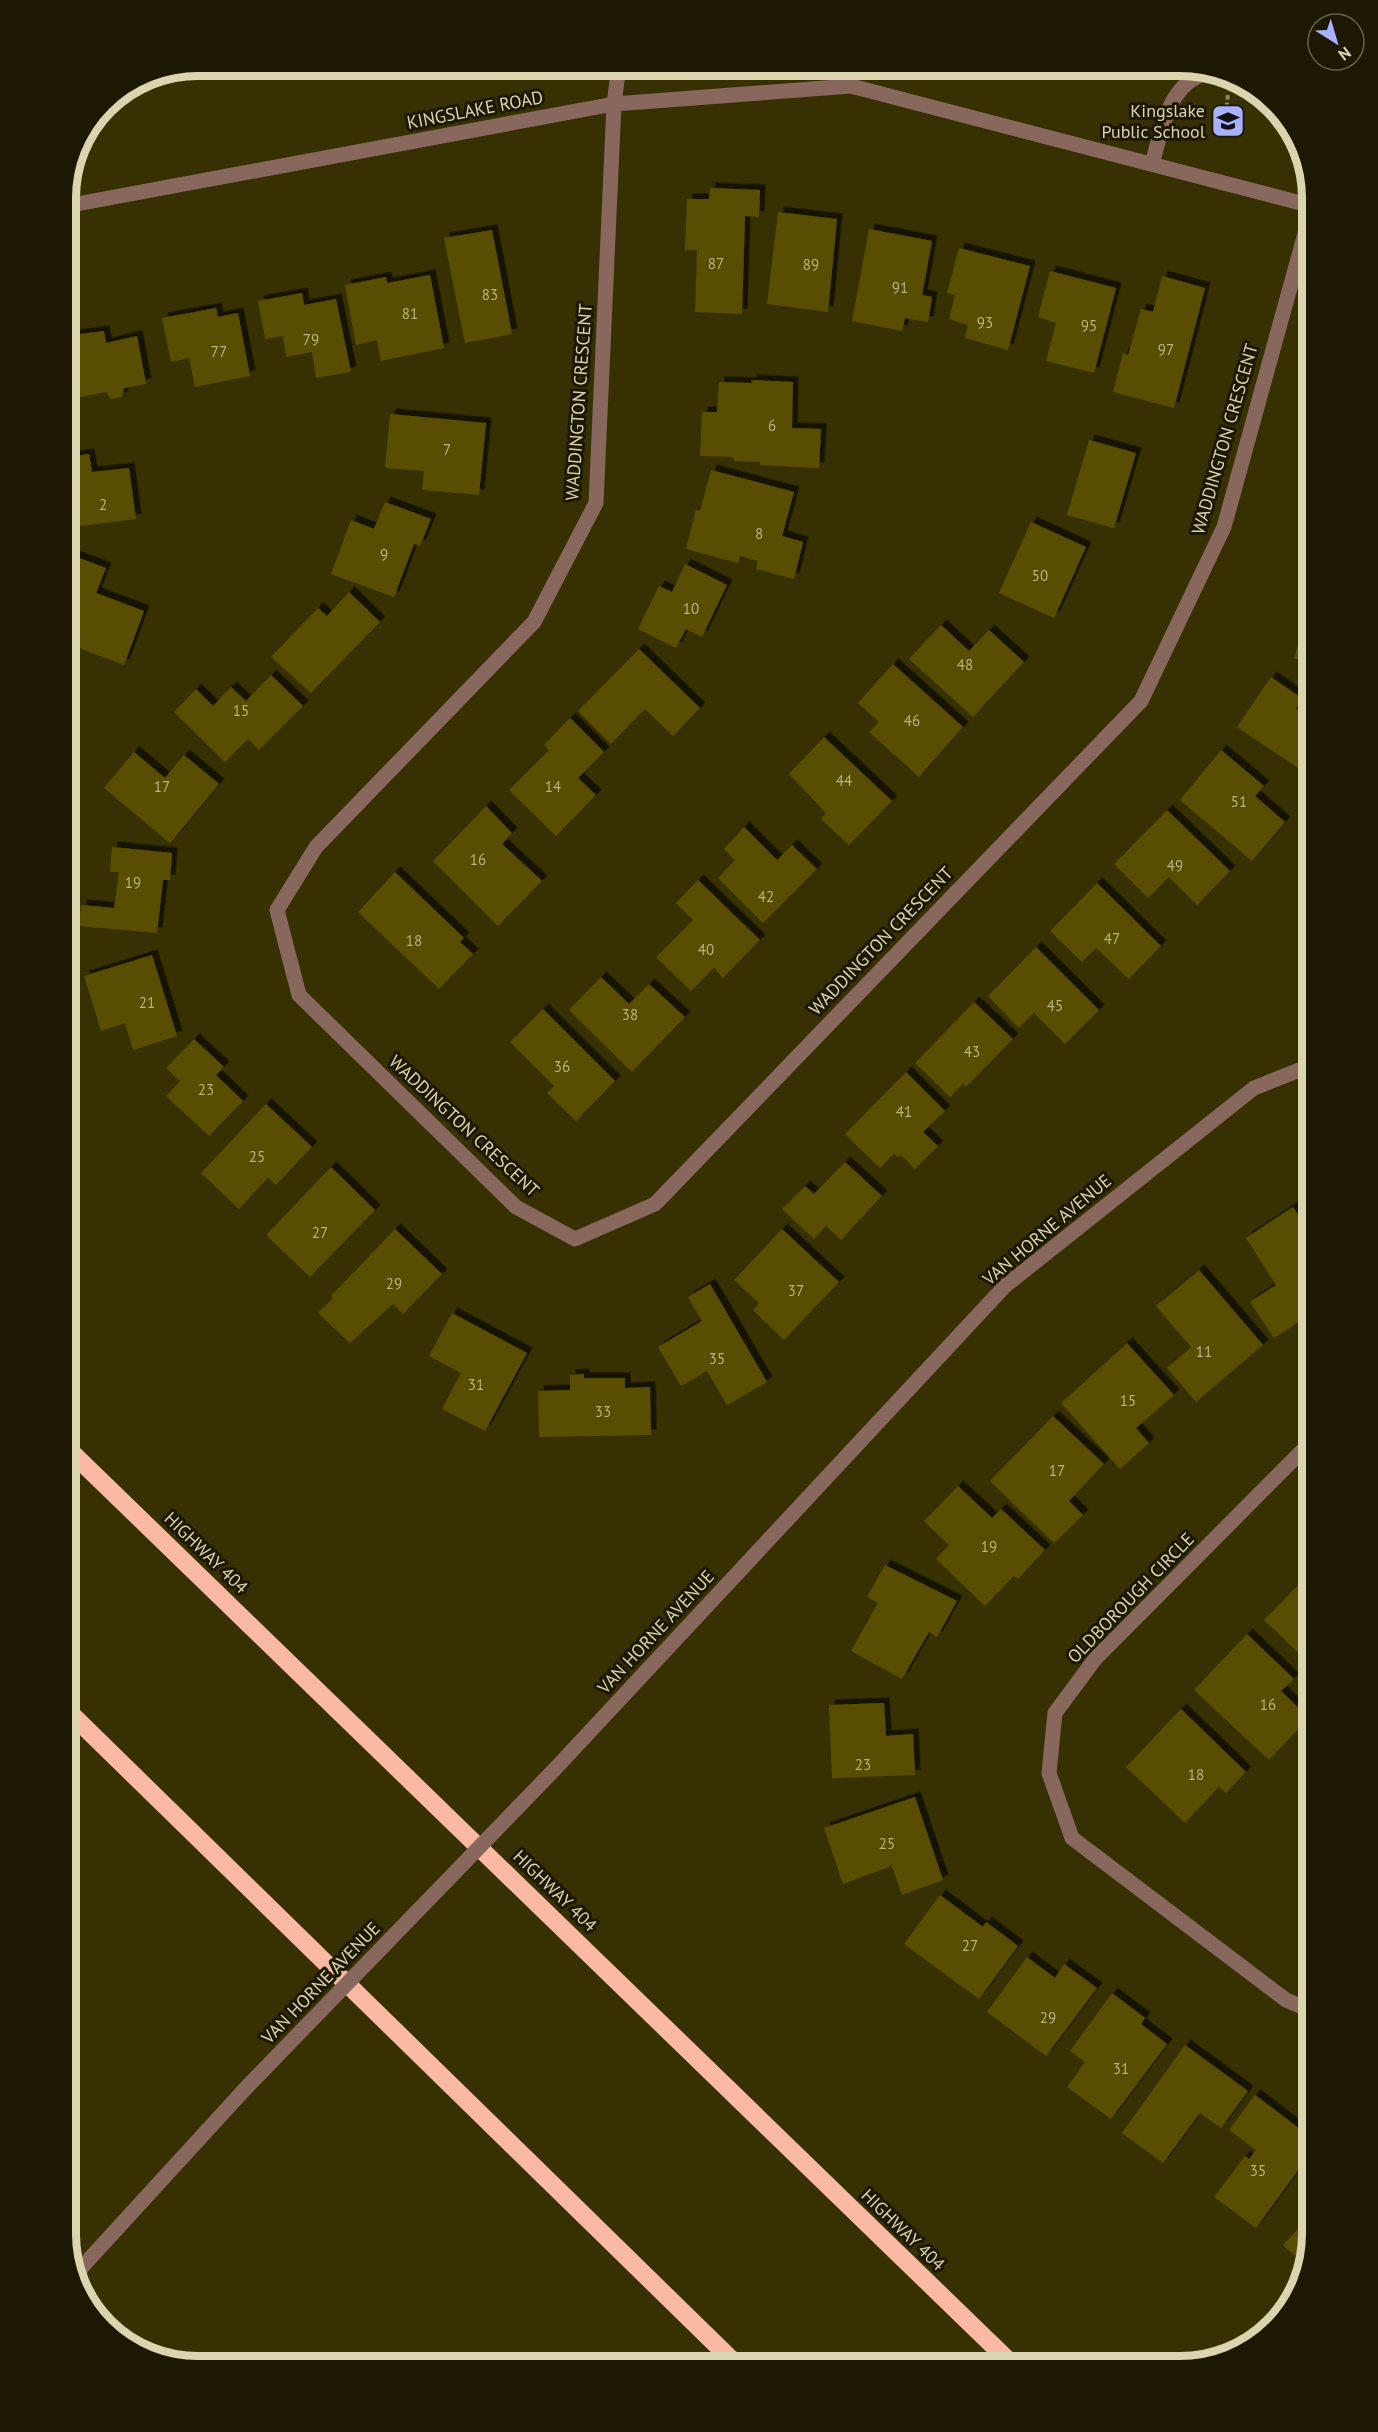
<svg xmlns="http://www.w3.org/2000/svg" width="1378" height="2432" font-family="'PT Sans',sans-serif">
	<style>
		.building { fill: #594e03; filter: url(#shadow) }
		.lines { fill: none; stroke-linecap: round; stroke-linejoin: round }
		.path { stroke: #918a61; stroke-width: 4; stroke-dasharray: 4.5 3; stroke-linecap: butt }
		.minor { stroke: #88685d; stroke-width: 15 }
		.highway { stroke: #f9b9a3; stroke-width: 18 }
		.minor-bridge { stroke: #88685d; stroke-width: 15 }
		.labels { text-anchor: middle; stroke-width: 6; stroke-linejoin: round; paint-order: stroke }
		.number-label { font-size: 15px; fill: #bab384 }
		.street-label { font-size: 18px; fill: #dbd5af; stroke: #1c1801 }
		.poi-label { font-size: 18px; fill: #dbd5af; stroke: #1c1801; text-anchor: end }
		.rim { fill: none; stroke: #dbd5af; stroke-width: 8 }
	</style>
	<defs>
		<filter id="shadow"><feDropShadow dx="5.5" dy="-5.5" stdDeviation="0" flood-color="#0009"/></filter>
	</defs>
	<rect width="100%" height="100%" fill="#373003"/>
	<path class="building" d="M 710,188 L 760,190 L 759,217 L 745,216 L 742,314 L 695,312 L 697,250 L 685,250 L 687,199 L 709,199 Z
		M 778,212 L 837,219 L 828,312 L 767,304 Z
		M 869,229 L 932,241 L 922,295 L 932,297 L 928,322 L 905,318 L 902,331 L 852,321 Z
		M 492,230 L 512,334 L 465,343 L 444,238 Z
		M 959,248 L 1030,266 L 1008,350 L 965,338 L 968,325 L 949,319 L 955,295 L 947,293 Z
		M 1050,271 L 1116,288 L 1094,373 L 1046,361 L 1056,323 L 1038,317 Z
		M 430,275 L 444,348 L 381,361 L 377,340 L 356,345 L 345,285 L 386,277 L 387,283 Z
		M 1162,276 L 1205,288 L 1174,408 L 1113,392 L 1123,353 L 1128,355 L 1141,309 L 1153,312 Z
		M 302,293 L 304,305 L 336,299 L 351,372 L 316,378 L 312,352 L 286,357 L 283,336 L 265,339 L 258,301 Z
		M 216,308 L 218,317 L 238,313 L 250,376 L 195,387 L 189,358 L 171,362 L 162,318 Z
		M 104,331 L 106,343 L 137,336 L 146,384 L 124,388 L 122,397 L 111,399 L 106,392 L 66,400 L 66,336 Z
		M 751,380 L 793,382 L 792,428 L 821,429 L 819,468 L 760,465 L 760,462 L 734,461 L 733,457 L 700,456 L 702,412 L 717,412 L 719,382 L 752,383 Z
		M 390,414 L 486,423 L 479,495 L 422,490 L 424,471 L 385,468 Z
		M 1089,440 L 1136,453 L 1114,528 L 1067,515 Z
		M 89,454 L 92,472 L 129,468 L 136,519 L 66,528 L 66,457 Z
		M 711,470 L 794,492 L 782,536 L 803,542 L 794,579 L 756,569 L 758,561 L 740,556 L 738,563 L 686,549 L 696,510 L 700,511 Z
		M 385,502 L 431,519 L 420,546 L 414,544 L 394,597 L 331,574 L 351,520 L 374,529 Z
		M 1031,522 L 1086,547 L 1054,618 L 999,593 Z
		M 66,553 L 106,568 L 96,593 L 144,611 L 124,665 L 66,643 Z
		M 685,564 L 727,585 L 702,637 L 686,629 L 676,648 L 638,629 L 659,586 L 672,592 Z
		M 349,592 L 380,622 L 311,693 L 271,657 L 318,608 L 327,616 Z
		M 1312,601 L 1312,665 L 1294,658 Z
		M 941,625 L 969,651 L 989,630 L 1024,662 L 973,717 L 909,659 Z
		M 639,649 L 700,708 L 673,736 L 645,709 L 611,744 L 578,711 Z
		M 893,664 L 963,727 L 919,777 L 869,732 L 879,722 L 858,703 Z
		M 271,675 L 303,706 L 259,750 L 248,739 L 225,762 L 174,712 L 196,689 L 213,706 L 231,687 L 246,701 Z
		M 1271,677 L 1303,699 L 1296,709 L 1305,715 L 1307,711 L 1312,715 L 1312,777 L 1237,727 Z
		M 570,718 L 604,752 L 578,778 L 596,795 L 556,836 L 509,790 L 549,750 L 544,745 Z
		M 824,737 L 892,801 L 849,845 L 821,819 L 826,813 L 789,774 Z
		M 1221,750 L 1264,786 L 1255,796 L 1285,822 L 1252,861 L 1180,800 Z
		M 134,752 L 165,778 L 184,755 L 219,784 L 170,843 L 104,788 Z
		M 486,806 L 512,833 L 502,844 L 542,881 L 498,926 L 433,861 Z
		M 1167,810 L 1230,871 L 1197,905 L 1169,877 L 1148,898 L 1114,864 Z
		M 744,827 L 777,860 L 792,845 L 817,869 L 763,923 L 718,878 L 735,860 L 724,849 Z
		M 112,847 L 172,853 L 170,880 L 163,880 L 157,933 L 79,926 L 81,905 L 114,908 L 119,872 L 110,872 Z
		M 395,872 L 464,938 L 460,942 L 473,954 L 439,989 L 358,912 Z
		M 698,880 L 760,940 L 723,978 L 714,968 L 691,991 L 656,957 L 693,920 L 676,903 Z
		M 1097,883 L 1161,946 L 1129,979 L 1096,948 L 1082,962 L 1050,931 Z
		M 1036,947 L 1099,1010 L 1065,1044 L 1034,1013 L 1019,1028 L 988,996 Z
		M 152,955 L 177,1036 L 133,1050 L 125,1023 L 101,1031 L 84,976 Z
		M 601,977 L 629,1004 L 649,984 L 685,1017 L 632,1072 L 569,1010 Z
		M 974,1002 L 1013,1039 L 966,1087 L 963,1084 L 950,1097 L 915,1063 Z
		M 543,1009 L 615,1081 L 576,1121 L 547,1093 L 554,1086 L 510,1042 Z
		M 194,1039 L 224,1067 L 216,1075 L 243,1101 L 209,1136 L 166,1096 L 180,1081 L 166,1068 Z
		M 906,1072 L 945,1111 L 923,1132 L 938,1146 L 915,1169 L 901,1155 L 898,1157 L 894,1154 L 880,1168 L 845,1134 Z
		M 266,1104 L 312,1147 L 276,1185 L 268,1178 L 239,1209 L 201,1173 Z
		M 845,1162 L 882,1196 L 841,1240 L 826,1226 L 814,1239 L 782,1209 L 805,1186 L 814,1194 Z
		M 331,1167 L 375,1210 L 310,1277 L 266,1235 Z
		M 1293,1207 L 1312,1236 L 1312,1313 L 1274,1338 L 1250,1302 L 1276,1285 L 1246,1238 Z
		M 395,1229 L 442,1274 L 403,1314 L 393,1304 L 350,1343 L 318,1313 L 333,1298 L 331,1296 Z
		M 782,1229 L 839,1282 L 784,1340 L 753,1310 L 759,1303 L 734,1280 Z
		M 1199,1270 L 1263,1345 L 1196,1402 L 1167,1368 L 1191,1347 L 1156,1306 Z
		M 710,1284 L 767,1382 L 727,1405 L 707,1371 L 681,1386 L 658,1347 L 702,1321 L 688,1297 Z
		M 452,1313 L 527,1353 L 485,1431 L 442,1409 L 461,1373 L 429,1356 Z
		M 1127,1343 L 1174,1395 L 1136,1428 L 1149,1443 L 1120,1469 L 1061,1403 Z
		M 584,1374 L 584,1378 L 625,1378 L 625,1388 L 650,1387 L 651,1435 L 539,1437 L 538,1391 L 570,1390 L 570,1375 Z
		M 1053,1416 L 1104,1464 L 1069,1501 L 1083,1515 L 1054,1543 L 990,1481 Z
		M 958,1486 L 992,1518 L 1001,1509 L 1045,1550 L 1018,1579 L 1014,1576 L 985,1606 L 936,1559 L 949,1545 L 924,1521 Z
		M 885,1565 L 957,1601 L 937,1637 L 929,1632 L 902,1679 L 851,1651 L 878,1603 L 867,1597 Z
		M 1312,1571 L 1312,1666 L 1264,1620 Z
		M 1247,1634 L 1294,1679 L 1281,1691 L 1309,1718 L 1269,1760 L 1194,1690 Z
		M 884,1703 L 886,1736 L 913,1734 L 915,1775 L 832,1778 L 829,1705 Z
		M 1181,1709 L 1246,1772 L 1226,1793 L 1219,1787 L 1185,1823 L 1126,1767 Z
		M 915,1797 L 943,1880 L 902,1895 L 891,1864 L 889,1867 L 843,1884 L 824,1828 Z
		M 940,1895 L 983,1927 L 986,1922 L 1018,1946 L 979,1999 L 904,1944 Z
		M 1027,1957 L 1055,1978 L 1064,1964 L 1097,1988 L 1046,2056 L 987,2012 Z
		M 1112,1993 L 1145,2018 L 1141,2024 L 1167,2044 L 1111,2119 L 1067,2087 L 1085,2062 L 1070,2051 Z
		M 1185,2045 L 1248,2091 L 1221,2128 L 1200,2113 L 1163,2163 L 1122,2133 Z
		M 1255,2095 L 1312,2138 L 1312,2151 L 1256,2228 L 1214,2197 L 1245,2156 L 1249,2159 L 1256,2150 L 1229,2130 Z
		M 1312,2214 L 1312,2233 L 1303,2263 L 1283,2245 Z"/>
	<g class="lines">
		<path class="path" d="M 1224,137 L 1228,93"/>
		<path class="minor" d="M 619,66 L 614,104 L 596,503 L 534,622 L 316,847 L 277,910 L 299,995 L 516,1207 L 575,1239 L 655,1204 L 1141,701 L 1224,527 L 1312,208
			M 1152,164 C 1162,130 1168,83 1207,73
			M 66,206 L 614,104 L 851,86 L 1312,206
			M 554,1770 L 1005,1286 L 1254,1088 L 1312,1065
			M 1312,2011 L 1286,2000 L 1072,1838 L 1049,1773 L 1055,1713 L 1095,1659 L 1312,1441
			M 75,2280 L 82,2267 L 245,2089"/>
		<path class="highway" d="M 66,1447 L 1014,2366
			M 66,1709 L 738,2366"/>
		<path class="minor-bridge" d="M 245,2089 L 554,1770"/>
	</g>
	<defs>
		<symbol id="school-square" viewBox="-11 -11 22 22"><rect x="-9" y="-9" width="18" height="18" rx="4" fill="#a9b0fc" stroke="#1c1801"/><path d="M0-5L7-2L0 1L-7-2ZM-4 1L0 2.5L4 1V4Q0 6-4 4Z" fill="#111"/></symbol>
	</defs>
	<g fill-rule="evenodd">
		<use href="#school-square" x="1209" y="102" width="38" height="38"/>
	</g>
	<g class="labels">
		<g class="number-label">
			<text x="716" y="269">87</text>
			<text x="811" y="270">89</text>
			<text x="900" y="293">91</text>
			<text x="490" y="300">83</text>
			<text x="410" y="319">81</text>
			<text x="985" y="328">93</text>
			<text x="1089" y="331">95</text>
			<text x="311" y="345">79</text>
			<text x="1166" y="355">97</text>
			<text x="219" y="357">77</text>
			<text x="772" y="431">6</text>
			<text x="447" y="455">7</text>
			<text x="103" y="510">2</text>
			<text x="759" y="539">8</text>
			<text x="384" y="560">9</text>
			<text x="1040" y="581">50</text>
			<text x="691" y="614">10</text>
			<text x="965" y="670">48</text>
			<text x="241" y="716">15</text>
			<text x="912" y="726">46</text>
			<text x="844" y="786">44</text>
			<text x="162" y="792">17</text>
			<text x="553" y="792">14</text>
			<text x="1239" y="807">51</text>
			<text x="478" y="865">16</text>
			<text x="1175" y="871">49</text>
			<text x="133" y="888">19</text>
			<text x="766" y="902">42</text>
			<text x="1112" y="944">47</text>
			<text x="414" y="946">18</text>
			<text x="706" y="955">40</text>
			<text x="147" y="1008">21</text>
			<text x="1055" y="1011">45</text>
			<text x="630" y="1020">38</text>
			<text x="972" y="1057">43</text>
			<text x="562" y="1072">36</text>
			<text x="206" y="1095">23</text>
			<text x="904" y="1117">41</text>
			<text x="257" y="1162">25</text>
			<text x="320" y="1238">27</text>
			<text x="394" y="1289">29</text>
			<text x="796" y="1296">37</text>
			<text x="1204" y="1357">11</text>
			<text x="717" y="1364">35</text>
			<text x="476" y="1390">31</text>
			<text x="1128" y="1406">15</text>
			<text x="603" y="1417">33</text>
			<text x="1057" y="1476">17</text>
			<text x="989" y="1552">19</text>
			<text x="1268" y="1710">16</text>
			<text x="863" y="1770">23</text>
			<text x="1196" y="1780">18</text>
			<text x="887" y="1849">25</text>
			<text x="970" y="1951">27</text>
			<text x="1048" y="2023">29</text>
			<text x="1121" y="2074">31</text>
			<text x="1258" y="2176">35</text>
		</g>
		<g class="street-label">
			<text transform="translate(475 110) rotate(-11)" y="6">KINGSLAKE ROAD</text>
			<text transform="translate(579 402) rotate(-86)" y="6">WADDINGTON CRESCENT</text>
			<text transform="translate(1225 439) rotate(-74)" y="6">WADDINGTON CRESCENT</text>
			<text transform="translate(881 941) rotate(-46)" y="6">WADDINGTON CRESCENT</text>
			<text transform="translate(464 1126) rotate(43)" y="6">WADDINGTON CRESCENT</text>
			<text transform="translate(1047 1230) rotate(-40)" y="6">VAN HORNE AVENUE</text>
			<text transform="translate(206 1553) rotate(44)" y="6">HIGHWAY 404</text>
			<text transform="translate(1131 1598) rotate(-46)" y="6">OLDBOROUGH CIRCLE</text>
			<text transform="translate(656 1632) rotate(-47)" y="6">VAN HORNE AVENUE</text>
			<text transform="translate(555 1891) rotate(44)" y="6">HIGHWAY 404</text>
			<text transform="translate(321 1983) rotate(-46)" y="6">VAN HORNE AVENUE</text>
			<text transform="translate(903 2230) rotate(44)" y="6">HIGHWAY 404</text>
		</g>
		<g class="poi-label">
			<text x="1205" y="117">Kingslake<tspan x="1205" dy="21">Public School</tspan></text>
		</g>
	</g>
	<path d="M0 0H1378V2432H0ZM198 76H1180A122 122 0 0 1 1302 198V2234A122 122 0 0 1 1180 2356H198A122 122 0 0 1 76 2234V198A122 122 0 0 1 198 76Z" fill="#1c1801" fill-rule="evenodd"/>
	<path class="rim" d="M198 76H1180A122 122 0 0 1 1302 198V2234A122 122 0 0 1 1180 2356H198A122 122 0 0 1 76 2234V198A122 122 0 0 1 198 76Z"/>
	<g transform="translate(1336 42) rotate(143)"><circle r="28" fill="#1c1801" stroke="#686447" stroke-width="1.5"/>
	<path d="M0-4.5L10 22L0 15L-10 22Z" fill="#a9b0fc"/>
	<text y="-9" font-size="16" font-weight="bold" text-anchor="middle" fill="#dbd5af">N</text>
	</g>
</svg>
